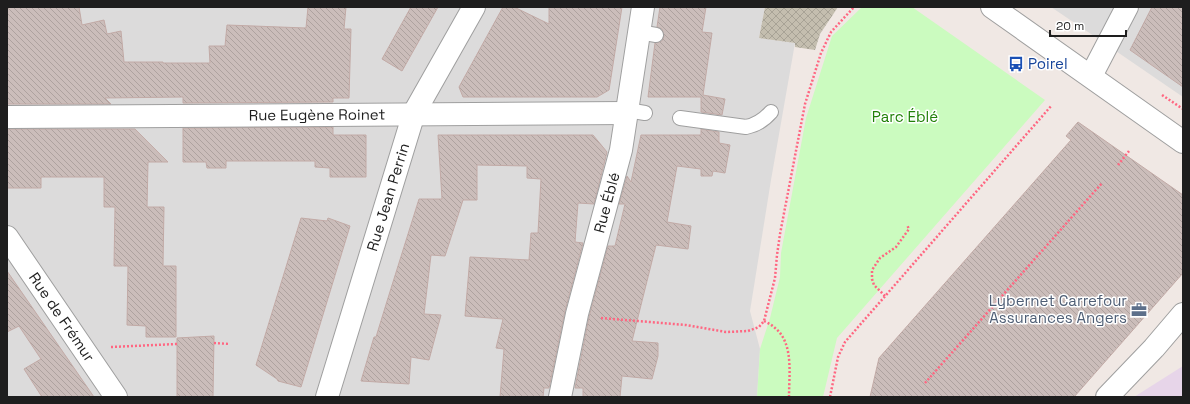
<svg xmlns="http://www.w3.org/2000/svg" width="1190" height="404" font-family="'Space Grotesk',sans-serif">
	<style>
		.residential { fill: #dcdbdb }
		.industrial { fill: #e7d5e9 }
		.construction { fill: url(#construction-cross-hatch) }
		.park { fill: #cbfbbf }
		.building { fill: url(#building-back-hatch); stroke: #c2aaa6 }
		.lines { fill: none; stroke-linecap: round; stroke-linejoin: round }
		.service-casing { stroke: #9f9f9f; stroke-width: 16 }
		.minor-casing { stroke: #9f9f9f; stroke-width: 24 }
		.tertiary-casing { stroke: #9f9f9f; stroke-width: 24 }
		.path { stroke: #ff6681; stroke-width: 2.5; stroke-dasharray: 2 2; stroke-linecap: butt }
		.service { stroke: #fff; stroke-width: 14 }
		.minor { stroke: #fff; stroke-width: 22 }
		.tertiary { stroke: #fff; stroke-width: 22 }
		.labels { text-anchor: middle; stroke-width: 3; stroke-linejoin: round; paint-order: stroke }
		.transit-label { font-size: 15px; fill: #164399; stroke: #fff; text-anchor: start }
		.street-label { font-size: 15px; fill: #1e1e1e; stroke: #fff }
		.park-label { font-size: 15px; fill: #208107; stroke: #fff }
		.service-label { font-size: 15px; fill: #4e5e75; stroke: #fff; text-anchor: end }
	</style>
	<defs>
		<pattern id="construction-cross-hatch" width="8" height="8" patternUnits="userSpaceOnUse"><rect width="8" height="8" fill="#c4beaf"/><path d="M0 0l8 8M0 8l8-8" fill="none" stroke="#a8a396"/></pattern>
		<pattern id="building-back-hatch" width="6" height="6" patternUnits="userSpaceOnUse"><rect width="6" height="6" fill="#cbbdba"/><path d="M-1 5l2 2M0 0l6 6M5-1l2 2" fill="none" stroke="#aea29f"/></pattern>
	</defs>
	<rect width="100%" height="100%" fill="#f0e8e4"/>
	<path class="residential" d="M 7,7 L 765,7 L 759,38 L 795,43 L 771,180 L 750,311 L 760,349 L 757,397 L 7,397 Z
		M 1051,7 L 1183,7 L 1183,97 L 1091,34 Z"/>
	<path class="industrial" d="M 1183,366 L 1183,397 L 1134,397 Z"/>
	<path class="construction" d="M 765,7 L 838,7 L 820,34 L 815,50 L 795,47 L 795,43 L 759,38 Z"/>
	<path class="park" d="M 862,7 L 912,7 L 1045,100 L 837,338 L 823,397 L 757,397 L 760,349 L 770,318 L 780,277 L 781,253 L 806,118 L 832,36 Z"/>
	<path class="building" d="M 7,7 L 79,7 L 82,25 L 104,20 L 107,34 L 121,31 L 124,62 L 163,62 L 163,63 L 210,63 L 209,46 L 225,46 L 227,25 L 306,28 L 308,7 L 346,7 L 344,29 L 351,29 L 349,98 L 333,98 L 333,102 L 183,103 L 183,97 L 105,98 L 111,104 L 7,104 Z
		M 411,7 L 438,7 L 402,71 L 382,59 Z
		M 503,7 L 514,7 L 549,24 L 549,7 L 622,7 L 609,90 L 597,97 L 463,97 L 459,87 Z
		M 660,7 L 706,7 L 702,32 L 712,33 L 703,95 L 725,99 L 722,115 L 701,112 L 701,97 L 648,97 L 655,43 L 662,41 L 664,36 L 662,29 L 657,27 Z
		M 1152,7 L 1183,7 L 1183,87 L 1130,50 Z
		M 1078,122 L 1183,195 L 1183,273 L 1074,397 L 870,397 L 879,358 L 1071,140 L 1066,136 Z
		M 333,127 L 333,135 L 366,135 L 366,177 L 330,177 L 330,168 L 315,167 L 315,161 L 226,161 L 226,168 L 207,168 L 206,162 L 183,162 L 183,128 Z
		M 7,129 L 135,129 L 168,162 L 148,162 L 147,207 L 164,207 L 163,266 L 176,266 L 176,337 L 146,337 L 146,326 L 127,325 L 128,266 L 114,266 L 115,207 L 104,207 L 104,177 L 41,177 L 41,188 L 7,188 Z
		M 701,129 L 719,132 L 719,143 L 730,145 L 725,173 L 713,171 L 712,176 L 701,176 L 701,169 L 677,166 L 667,222 L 691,226 L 688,249 L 656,245 L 632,341 L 658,343 L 658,356 L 652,379 L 622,376 L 620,397 L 583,397 L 583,388 L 575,388 L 589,317 L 608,246 L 615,246 L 625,204 L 619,204 L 627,176 L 631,182 L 641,135 L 701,135 Z
		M 438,135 L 593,135 L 607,152 L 594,204 L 578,203 L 575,242 L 583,243 L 565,311 L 549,388 L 544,388 L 543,397 L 500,397 L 504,349 L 496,348 L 503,319 L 465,316 L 470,257 L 529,260 L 531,233 L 538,233 L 541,179 L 527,178 L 527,166 L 477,165 L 477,200 L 463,200 L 445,256 L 431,255 L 424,314 L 441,315 L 429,360 L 411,357 L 409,384 L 361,381 L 374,337 L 376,337 L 388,298 L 419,199 L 442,199 Z
		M 301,218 L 327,221 L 328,218 L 350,226 L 301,387 L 278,381 L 277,379 L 256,365 Z
		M 7,271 L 45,326 L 94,397 L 42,397 L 24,369 L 41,359 L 19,326 L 7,332 Z
		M 214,336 L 213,397 L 177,397 L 177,338 Z"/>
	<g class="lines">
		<defs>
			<path id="service" d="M 639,32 L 656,35
				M 627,110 L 645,113
				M 680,118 L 746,127 C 757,125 764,120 771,112"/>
			<g id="minor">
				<path d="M 1091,76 L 1127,7"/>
				<path id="s1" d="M 7,117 L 627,113"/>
				<path id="s2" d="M 7,237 L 116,397"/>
				<path id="s3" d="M 327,397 L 414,113 L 474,7"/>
				<path id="s4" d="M 560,397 L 577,314 L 621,150 L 643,7"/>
				<path d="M 1107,397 L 1154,348 L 1183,314"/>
			</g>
			<path id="tertiary" d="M 992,7 L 1183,142"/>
		</defs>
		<use href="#service" class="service-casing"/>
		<use href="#minor" class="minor-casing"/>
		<use href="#tertiary" class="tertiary-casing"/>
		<path class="path" d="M 1162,95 L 1183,109
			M 1118,165 L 1129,151
			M 885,296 L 874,285 L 872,279 L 872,270 L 880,258 L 896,247 L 909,229 L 907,225
			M 601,318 L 686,325 L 726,332 L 748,331 L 759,327 L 764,321 L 775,278 L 777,255 L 780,234 L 805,104 L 821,53 L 831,32 L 854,7
			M 764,321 C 768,323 772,325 775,328 C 794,343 789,375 789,397
			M 214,343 L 230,344
			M 111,347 L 177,344
			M 925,383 L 1102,183
			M 830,397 L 838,357 L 845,342 L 1052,105"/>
		<use href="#service" class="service"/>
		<use href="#minor" class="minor"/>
		<use href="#tertiary" class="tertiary"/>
	</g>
	<defs>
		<symbol id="bus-bare" viewBox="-9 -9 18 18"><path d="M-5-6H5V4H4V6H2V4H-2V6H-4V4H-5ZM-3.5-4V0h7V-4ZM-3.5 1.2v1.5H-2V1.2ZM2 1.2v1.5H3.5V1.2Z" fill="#1a4fb4" stroke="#fff" stroke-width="2.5" paint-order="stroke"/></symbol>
		<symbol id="office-bare" viewBox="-9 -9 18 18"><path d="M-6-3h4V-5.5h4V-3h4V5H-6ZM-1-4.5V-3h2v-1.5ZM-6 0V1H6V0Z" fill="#5c6f8a" stroke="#fff" stroke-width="2.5" paint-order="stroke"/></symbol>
	</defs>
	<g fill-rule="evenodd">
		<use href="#bus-bare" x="1005" y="53" width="22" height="22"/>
		<use href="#office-bare" x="1128" y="299" width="22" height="22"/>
	</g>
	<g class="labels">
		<g class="transit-label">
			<text x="1028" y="69">Poirel</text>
		</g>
		<g class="street-label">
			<text dy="5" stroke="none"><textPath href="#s1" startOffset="310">Rue Eugène Roinet</textPath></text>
			<text dy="5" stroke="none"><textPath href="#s3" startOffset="209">Rue Jean Perrin</textPath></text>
			<text dy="5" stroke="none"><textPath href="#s4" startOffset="200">Rue Éblé</textPath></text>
			<text dy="5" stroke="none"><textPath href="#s2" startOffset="97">Rue de Frémur</textPath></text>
		</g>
		<g class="park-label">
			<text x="905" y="122">Parc Éblé</text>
		</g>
		<g class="service-label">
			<text x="1127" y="306">Lybernet Carrefour<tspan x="1127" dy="17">Assurances Angers</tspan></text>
		</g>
	</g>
	<rect width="1190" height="404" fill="none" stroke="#1e1e1e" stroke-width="16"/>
	<path d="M1050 30v6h76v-6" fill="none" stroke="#1e1e1e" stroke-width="2"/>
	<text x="1056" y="30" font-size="12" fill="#1e1e1e" stroke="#ffffff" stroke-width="3" paint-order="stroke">20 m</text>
</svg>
